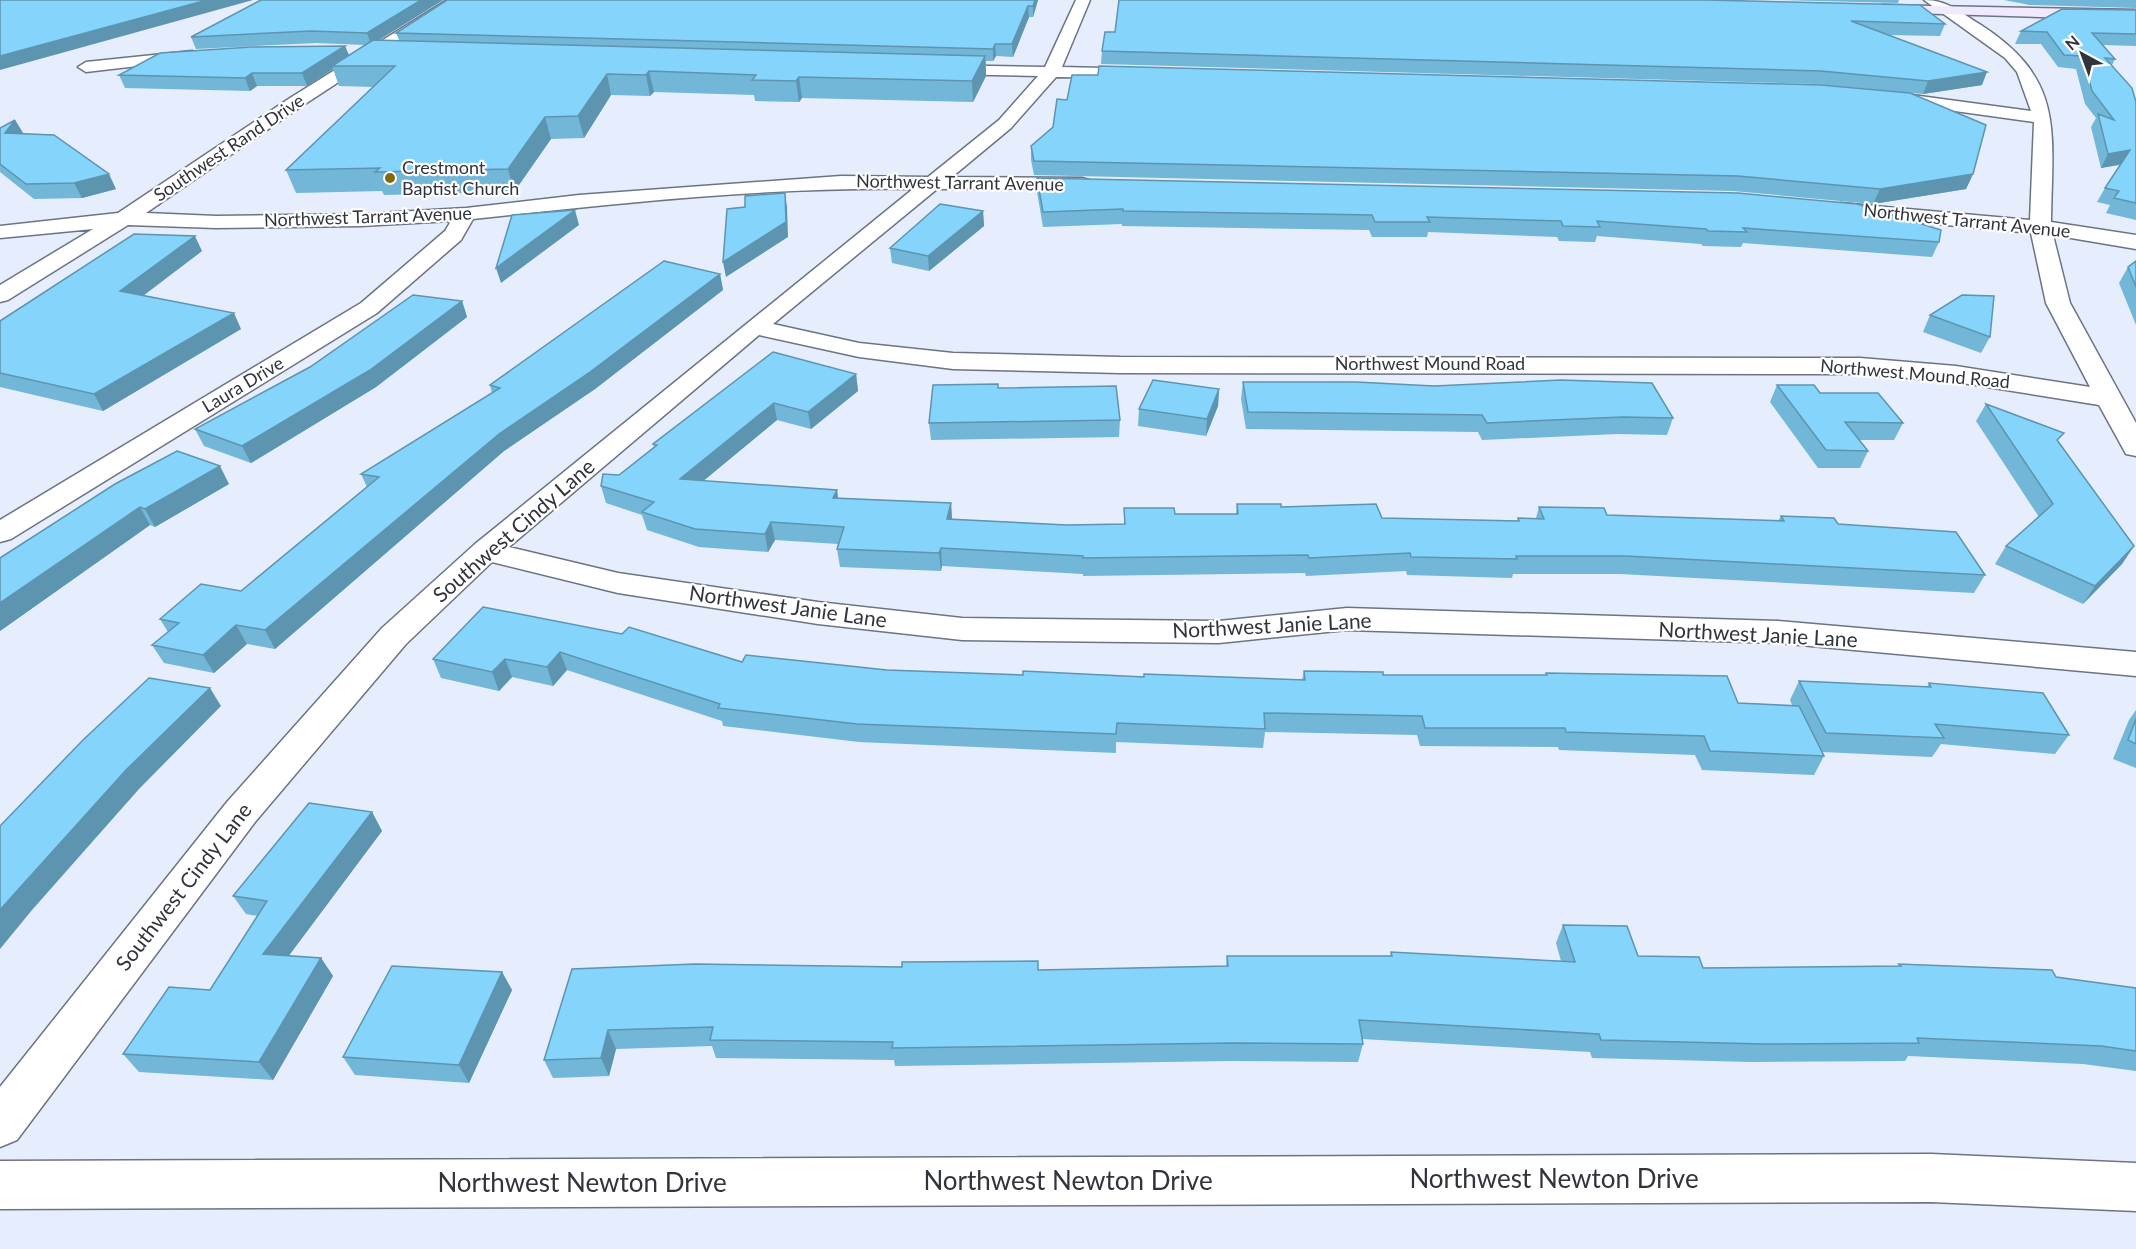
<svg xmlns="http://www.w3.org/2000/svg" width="2136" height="1249" font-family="Lato,sans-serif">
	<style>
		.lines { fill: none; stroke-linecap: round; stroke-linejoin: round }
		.minor-casing { stroke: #6c7484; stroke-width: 3 }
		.secondary-casing { stroke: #6c7484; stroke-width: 3 }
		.minor { fill: #fff; fill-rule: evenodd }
		.secondary { fill: #f1eafe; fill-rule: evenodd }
		.wall { fill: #72b6d8 }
		.shaded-wall { fill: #5d94b0 }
		.building { fill: #85d4fb; stroke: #5d94b0; stroke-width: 1.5 }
		.poi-dot { fill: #826b06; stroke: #fff; stroke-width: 2 }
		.labels { text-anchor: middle; stroke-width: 4.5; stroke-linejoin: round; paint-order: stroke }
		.far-street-label { font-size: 18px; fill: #31343c; stroke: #fff }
		.far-poi-label { font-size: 18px; fill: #31343c; stroke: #fff; text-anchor: start }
		.street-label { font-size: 21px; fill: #31343c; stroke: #fff }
		.near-street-label { font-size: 26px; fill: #31343c; stroke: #fff }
	</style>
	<rect width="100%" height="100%" fill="#e6edfc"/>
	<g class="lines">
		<defs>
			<path id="minor" d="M 447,0 L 464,0 L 302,106 L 146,213 L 216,216 L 361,214 L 466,208 L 579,195 L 841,176 L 928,177 L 999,120 L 1038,76 L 942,74 L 934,69 L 936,65 L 1045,67 L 1076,0 L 1090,0 L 1062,67 L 1143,69 L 1151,74 L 1149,78 L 1056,77 L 1011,128 L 952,177 L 1082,178 L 1089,180 L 1092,184 L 1089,188 L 937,189 L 773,324 L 859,343 L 953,353 L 1120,357 L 1860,358 L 1956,366 L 2090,387 L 2046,303 L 2031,233 L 1841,215 L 1834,213 L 1831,209 L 1834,205 L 1841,203 L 2030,220 L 2034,122 L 1890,102 L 1881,97 L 1890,92 L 2031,111 L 2017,72 L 2005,58 L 1924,0 C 1948,0 1961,13 1981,25 C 2066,80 2052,132 2051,222 L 2136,235 L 2136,249 L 2053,235 L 2070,303 L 2136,423 L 2136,456 L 2126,454 L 2099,405 L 1956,382 L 1860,374 L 1120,373 L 953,369 L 859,357 L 759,335 L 509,547 L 618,573 L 818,602 L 962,618 L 1219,621 L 1347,608 L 1778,621 L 2136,652 L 2136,676 L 1778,643 L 1347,630 L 1219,643 L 962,640 L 818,624 L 618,593 L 492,562 L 406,644 L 255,822 L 17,1140 L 0,1147 L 0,1087 L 227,802 L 382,628 L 475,544 L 913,189 C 766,187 619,203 473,219 L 461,240 L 377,313 L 11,539 L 0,542 L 0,520 L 361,303 L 445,231 L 451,221 L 361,226 L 216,228 L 128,225 L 8,300 L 0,302 L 0,285 L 93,229 L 0,238 L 0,226 L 118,213 L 290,98 Z
				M 192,51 L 198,53 L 200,56 L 198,59 L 86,72 L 78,67 L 86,62 Z
				M 1931,1154 L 2136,1163 L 2136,1211 L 1931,1202 L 0,1209 L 0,1161 Z"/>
			<path id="secondary" d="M 1882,5 L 2136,10 L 2136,20 L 1877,12 L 1875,9 Z"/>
		</defs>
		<use href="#minor" class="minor-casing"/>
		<use href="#secondary" class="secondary-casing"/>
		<use href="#minor" class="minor"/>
		<use href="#secondary" class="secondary"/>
	</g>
	<path class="wall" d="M 443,0 L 379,40 L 399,40 L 396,33 L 1038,0 L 1033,17 L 1029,17 L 1013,57 L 996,56 L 993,61 L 986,61 L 986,76 L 973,102 L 802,98 L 799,102 L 755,101 L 754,95 L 654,92 L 650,96 L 611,95 L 584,138 L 551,139 L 514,192 L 384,195 L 382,191 L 296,193 L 286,170 L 374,87 L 339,86 L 333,69 L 307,86 L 257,86 L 250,91 L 125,88 L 119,75 L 345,46 L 349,55 L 365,45 L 316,43 L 196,49 L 191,37 Z
		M 1119,0 L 1945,24 L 1940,36 L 1887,35 L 1982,85 L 1923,94 L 1816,84 L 1101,64 L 1102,51 L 1115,32 Z
		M 1779,0 L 1899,0 L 1898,3 Z
		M 2004,0 L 2136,0 L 2136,8 L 2030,5 Z
		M 2136,10 L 2136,46 L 2103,45 L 2115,59 L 2112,65 L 2136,102 L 2136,220 L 2106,213 L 2110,205 L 2097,202 L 2105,188 L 2120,165 L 2101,168 L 2091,127 L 2096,118 L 2085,104 L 2076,69 L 2058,67 L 2041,44 L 2015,44 L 2021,31 Z
		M 15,120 L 23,133 L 22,134 L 116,189 L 82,198 L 34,199 L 0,172 L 0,128 Z
		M 1031,146 L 1973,174 L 1966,189 L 1873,204 L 1733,191 L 1034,175 L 1031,160 Z
		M 1037,178 L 1939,242 L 1932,257 L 1743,243 L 1741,247 L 1703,246 L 1701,244 L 1597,236 L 1595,242 L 1559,241 L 1557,237 L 1428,232 L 1427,237 L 1372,237 L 1369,230 L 1122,226 L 1122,224 L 1043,227 L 1037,192 Z
		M 983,211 L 984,226 L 929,271 L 892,263 L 890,248 Z
		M 202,251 L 143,296 L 241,329 L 103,411 L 0,387 L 0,321 Z
		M 2136,261 L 2136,325 L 2119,283 L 2128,267 Z
		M 720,274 L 723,290 L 595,389 L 504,451 L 275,649 L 247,644 L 214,673 L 164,663 L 152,645 L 168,632 L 160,619 L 241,591 L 367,487 L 361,474 L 492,393 L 490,385 Z
		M 462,301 L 467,317 L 376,387 L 251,463 L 204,446 L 195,429 Z
		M 1930,315 L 1990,337 L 1981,353 L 1923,332 Z
		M 856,374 L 858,391 L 811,429 L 777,420 L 703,481 L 837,490 L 838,498 L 951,503 L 952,519 L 1067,525 L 1124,524 L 1124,508 L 1175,514 L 1236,514 L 1237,504 L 1281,507 L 1382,518 L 1517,521 L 1518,518 L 1536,518 L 1539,507 L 1607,515 L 1778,521 L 1781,516 L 1838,524 L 1985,575 L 1974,593 L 1620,574 L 1513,574 L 1512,578 L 1407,575 L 1406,571 L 1306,576 L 1305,573 L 1083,576 L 1083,574 L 942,566 L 941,571 L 840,567 L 837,549 L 838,544 L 775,540 L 768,552 L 699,547 L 647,530 L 642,515 L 606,503 L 601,486 L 619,475 L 654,447 L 653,444 Z
		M 1243,382 L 1673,418 L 1667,435 L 1617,434 L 1482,440 L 1478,432 L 1246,429 L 1241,399 Z
		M 1777,385 L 1820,393 L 1903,423 L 1894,440 L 1859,440 L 1868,451 L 1860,468 L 1818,468 L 1770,402 Z
		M 998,388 L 1120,420 L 1119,437 L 931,440 L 929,423 Z
		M 1219,389 L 1218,406 L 1206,436 L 1138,426 L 1139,409 Z
		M 1986,404 L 2059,443 L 2134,546 L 2122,564 L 2083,604 L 1995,564 L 2006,546 L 2039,517 L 1976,421 Z
		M 115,484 L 229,484 L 155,527 L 150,525 L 0,631 L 0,558 Z
		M 483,607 L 742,662 L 887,670 L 1023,675 L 1302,680 L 1304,671 L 1383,675 L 1545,675 L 1546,673 L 1738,703 L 1792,705 L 1790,700 L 1799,681 L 1927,687 L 1929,683 L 2069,735 L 2055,754 L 1941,744 L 1932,757 L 1822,752 L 1824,756 L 1814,775 L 1702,770 L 1695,755 L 1559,750 L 1558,747 L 1420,746 L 1417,735 L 1265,732 L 1263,748 L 1116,742 L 1116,753 L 859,742 L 723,726 L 722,721 L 567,670 L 553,686 L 512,677 L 499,691 L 441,678 L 433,659 Z
		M 2136,710 L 2136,768 L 2113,759 L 2129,720 Z
		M 372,812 L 382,831 L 288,956 L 321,958 L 333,976 L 273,1080 L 139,1072 L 123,1054 L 210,990 L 258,916 L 246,914 L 233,896 Z
		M 1563,925 L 1638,956 L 1703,968 L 1898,966 L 1899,964 L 2056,977 L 2136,988 L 2136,1071 L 2083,1064 L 1908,1056 L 1905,1061 L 1752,1062 L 1592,1058 L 1590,1052 L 1362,1039 L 1363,1044 L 1358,1062 L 1230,1061 L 895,1066 L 894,1060 L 716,1058 L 712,1046 L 616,1049 L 609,1076 L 553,1078 L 544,1060 L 572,969 L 1038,970 L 1226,966 L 1227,956 L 1390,956 L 1391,952 L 1561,961 L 1556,943 Z
		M 502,972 L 512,990 L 469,1083 L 355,1075 L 343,1057 Z"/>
	<path class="shaded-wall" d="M 207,0 L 253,0 L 0,70 L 0,56 Z
		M 421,0 L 443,0 L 371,45 L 367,33 Z
		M 1035,0 L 1038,0 L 1033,17 L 1033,6 Z
		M 1028,6 L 1029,17 L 1013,57 L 1012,44 Z
		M 995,44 L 996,56 L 993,61 L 993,49 Z
		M 345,46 L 350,58 L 332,66 L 333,69 L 307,86 L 302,73 Z
		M 985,56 L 986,76 L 973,102 L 972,81 Z
		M 649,71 L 654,92 L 650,96 L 646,75 Z
		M 1987,72 L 1982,85 L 1923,94 L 1928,81 Z
		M 252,73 L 257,86 L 250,91 L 245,78 Z
		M 607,74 L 611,95 L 584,138 L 578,116 Z
		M 799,77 L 802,98 L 799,102 L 796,81 Z
		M 545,117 L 551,139 L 514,192 L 508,169 Z
		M 15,120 L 23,133 L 12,147 L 5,133 Z
		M 2130,150 L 2122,164 L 2101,168 L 2108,154 Z
		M 109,174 L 116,189 L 82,198 L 74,183 Z
		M 1973,174 L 1966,189 L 1873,204 L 1880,189 Z
		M 785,193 L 787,207 L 788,237 L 726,277 L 723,262 Z
		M 575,210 L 579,225 L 501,283 L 496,268 Z
		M 983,211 L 984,226 L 929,271 L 928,256 Z
		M 195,236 L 202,251 L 128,307 L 120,291 Z
		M 720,274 L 723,290 L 595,389 L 504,451 L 275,649 L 265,630 L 499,434 Z
		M 462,301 L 467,317 L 376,387 L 251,463 L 242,446 Z
		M 234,313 L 241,329 L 103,411 L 94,394 Z
		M 856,374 L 858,391 L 811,429 L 808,412 Z
		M 1219,389 L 1218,406 L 1206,436 L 1207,419 Z
		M 774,403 L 777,420 L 684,497 L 680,479 Z
		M 220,466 L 229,484 L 155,527 L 145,509 Z
		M 837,490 L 839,508 L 833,498 Z
		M 951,503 L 952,520 L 947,519 Z
		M 140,507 L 150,525 L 0,631 L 0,603 Z
		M 771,522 L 775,540 L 768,552 L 765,534 Z
		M 2134,546 L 2122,564 L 2083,604 L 2095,586 Z
		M 941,548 L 942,566 L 941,571 L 939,553 Z
		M 236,625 L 247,644 L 214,673 L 203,655 Z
		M 560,652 L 567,670 L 553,686 L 547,667 Z
		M 505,659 L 512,677 L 499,691 L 492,672 Z
		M 210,688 L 221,706 L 139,789 L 32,910 L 0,949 L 0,910 L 16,892 L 126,770 Z
		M 372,812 L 382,831 L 276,973 L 263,954 Z
		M 321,958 L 333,976 L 273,1080 L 259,1062 Z
		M 502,972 L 512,990 L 469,1083 L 459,1065 Z
		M 608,1030 L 616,1049 L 609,1076 L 601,1058 Z"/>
	<path class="building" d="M 0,0 L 207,0 L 0,56 Z
		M 261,0 L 421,0 L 367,33 L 311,31 L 191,37 Z
		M 447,0 L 1035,0 L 1033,6 L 1028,6 L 1012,44 L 995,44 L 993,49 L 396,33 Z
		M 1119,0 L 1707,0 L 1920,5 L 1945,24 L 1851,21 L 1987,72 L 1928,81 L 1821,71 L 1102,51 L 1105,32 L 1115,32 Z
		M 2062,9 L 2136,10 L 2136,34 L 2092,33 L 2115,59 L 2105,58 L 2132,88 L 2136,102 L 2136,203 L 2114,198 L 2119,191 L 2105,188 L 2130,150 L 2108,154 L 2098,114 L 2114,120 L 2092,91 L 2083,56 L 2064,55 L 2047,32 L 2021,31 Z
		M 373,40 L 985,56 L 972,81 L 799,77 L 796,81 L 752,80 L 756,75 L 649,71 L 646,75 L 607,74 L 578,116 L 545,117 L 508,169 L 375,172 L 380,168 L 286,170 L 395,66 L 332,66 Z
		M 345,46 L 302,73 L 252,73 L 245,78 L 119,75 L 160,53 L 251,47 Z
		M 1099,66 L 1821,85 L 1910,93 L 1986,125 L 1973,174 L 1880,189 L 1738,176 L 1034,161 L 1031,146 L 1053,127 L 1057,99 L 1067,100 L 1072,75 L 1098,75 Z
		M 15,120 L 5,133 L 54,135 L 109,174 L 74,183 L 26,184 L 0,164 L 0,128 Z
		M 1037,178 L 1738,193 L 1857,204 L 1941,230 L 1939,242 L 1743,228 L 1747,232 L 1708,231 L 1706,229 L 1597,221 L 1600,227 L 1563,226 L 1561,221 L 1427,217 L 1430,222 L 1375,222 L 1372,215 L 1123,211 L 1123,209 L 1043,212 Z
		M 785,193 L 786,222 L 723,262 L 727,209 L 745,207 L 745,196 Z
		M 940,204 L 983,211 L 928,256 L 890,248 Z
		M 575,210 L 496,268 L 512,215 Z
		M 134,234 L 195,236 L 120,291 L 234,313 L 94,394 L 0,373 L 0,321 Z
		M 664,261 L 720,274 L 590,372 L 499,434 L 265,630 L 236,625 L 203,655 L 152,645 L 179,623 L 160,619 L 201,584 L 241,591 L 379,477 L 361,474 L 500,388 L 490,385 Z
		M 2136,261 L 2136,287 L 2128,267 Z
		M 413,295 L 462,301 L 370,370 L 242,446 L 195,429 L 310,367 Z
		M 1962,295 L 1994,296 L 1990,337 L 1930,315 Z
		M 773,352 L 856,374 L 808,412 L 774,403 L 680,479 L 837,490 L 833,498 L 951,503 L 947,519 L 1067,525 L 1125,524 L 1124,508 L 1174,508 L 1175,514 L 1238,514 L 1237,504 L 1281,504 L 1281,507 L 1376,504 L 1382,518 L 1519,521 L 1518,518 L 1544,519 L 1539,507 L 1604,508 L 1607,515 L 1784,521 L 1781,516 L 1834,518 L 1838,524 L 1956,532 L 1985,575 L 1626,556 L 1516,556 L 1517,559 L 1411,557 L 1410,553 L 1309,558 L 1308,555 L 1083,558 L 1083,556 L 941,548 L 939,553 L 837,549 L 844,527 L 771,522 L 765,534 L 695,529 L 642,512 L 654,502 L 601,486 L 603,474 L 619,475 L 657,445 L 653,444 Z
		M 1153,380 L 1219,389 L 1207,419 L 1139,409 Z
		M 1561,380 L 1652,383 L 1673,418 L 1623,417 L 1487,423 L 1482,415 L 1248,412 L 1243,382 L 1356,382 L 1434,386 Z
		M 998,384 L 998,388 L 1116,386 L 1120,420 L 929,423 L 933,385 Z
		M 1777,385 L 1814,385 L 1820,393 L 1878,393 L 1903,423 L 1845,422 L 1868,451 L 1826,450 Z
		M 1986,404 L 2064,433 L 2057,440 L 2134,546 L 2095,586 L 2006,546 L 2053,504 Z
		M 177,451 L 220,466 L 145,509 L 140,507 L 0,603 L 0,558 L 115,484 Z
		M 483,607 L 622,634 L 629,627 L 742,662 L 746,655 L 887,670 L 1023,675 L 1023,671 L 1144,677 L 1144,674 L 1305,680 L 1304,671 L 1383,672 L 1383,675 L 1547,675 L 1546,673 L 1727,676 L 1738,703 L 1799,706 L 1824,756 L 1710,751 L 1704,736 L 1566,732 L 1565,728 L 1425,728 L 1422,716 L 1264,713 L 1265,729 L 1117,723 L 1116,734 L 857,724 L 718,708 L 720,704 L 560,652 L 547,667 L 505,659 L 492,672 L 433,659 Z
		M 149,678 L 210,688 L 126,770 L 16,892 L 0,910 L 0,826 L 83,740 Z
		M 1799,681 L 1931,687 L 1929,683 L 2043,693 L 2069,735 L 1935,724 L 1944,738 L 1826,733 Z
		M 2136,719 L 2136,744 L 2128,740 Z
		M 309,803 L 372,812 L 263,954 L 321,958 L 259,1062 L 123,1054 L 169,987 L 210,990 L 267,901 L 233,896 Z
		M 1563,925 L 1627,926 L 1638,956 L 1699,957 L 1703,968 L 1901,966 L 1899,964 L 2052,970 L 2056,977 L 2136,988 L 2136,1051 L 2101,1046 L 1917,1038 L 1919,1043 L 1764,1044 L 1601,1040 L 1599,1034 L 1359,1020 L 1363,1044 L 1232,1043 L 892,1048 L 893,1042 L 710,1040 L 713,1027 L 608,1030 L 601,1058 L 544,1060 L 572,969 L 695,964 L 902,967 L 902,962 L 1038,961 L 1038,970 L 1228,966 L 1227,956 L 1392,956 L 1391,952 L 1575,962 Z
		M 392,966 L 502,972 L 459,1065 L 343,1057 Z"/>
	<circle class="poi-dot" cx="390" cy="178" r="6"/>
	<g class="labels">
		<g class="far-street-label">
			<text transform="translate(229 148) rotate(-34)" y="6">Southwest Rand Drive</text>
			<text transform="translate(960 183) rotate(1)" y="6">Northwest Tarrant Avenue</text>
			<text transform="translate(368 217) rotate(-2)" y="6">Northwest Tarrant Avenue</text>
			<text transform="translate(1967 221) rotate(6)" y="6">Northwest Tarrant Avenue</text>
			<text x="1430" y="370">Northwest Mound Road</text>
			<text transform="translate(1915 374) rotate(5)" y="6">Northwest Mound Road</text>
			<text transform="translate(243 385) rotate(-31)" y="6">Laura Drive</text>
		</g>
		<g class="far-poi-label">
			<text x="402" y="174">Crestmont<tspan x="402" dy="21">Baptist Church</tspan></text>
		</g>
		<g class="street-label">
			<text transform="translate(514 531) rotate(-41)" y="7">Southwest Cindy Lane</text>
			<text transform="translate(788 607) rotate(8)" y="7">Northwest Janie Lane</text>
			<text transform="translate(1272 626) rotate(-3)" y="7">Northwest Janie Lane</text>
			<text transform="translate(1758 635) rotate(3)" y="7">Northwest Janie Lane</text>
			<text transform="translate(184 887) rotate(-52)" y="7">Southwest Cindy Lane</text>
		</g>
		<g class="near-street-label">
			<text x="1554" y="1188">Northwest Newton Drive</text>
			<text x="1068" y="1190">Northwest Newton Drive</text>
			<text x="582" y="1192">Northwest Newton Drive</text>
		</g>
	</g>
	<g transform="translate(2082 54) rotate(319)" stroke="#ffffff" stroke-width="4.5" paint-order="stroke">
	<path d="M0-4.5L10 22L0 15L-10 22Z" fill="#31343c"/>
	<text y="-9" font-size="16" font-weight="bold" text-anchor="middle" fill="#31343c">N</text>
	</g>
</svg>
